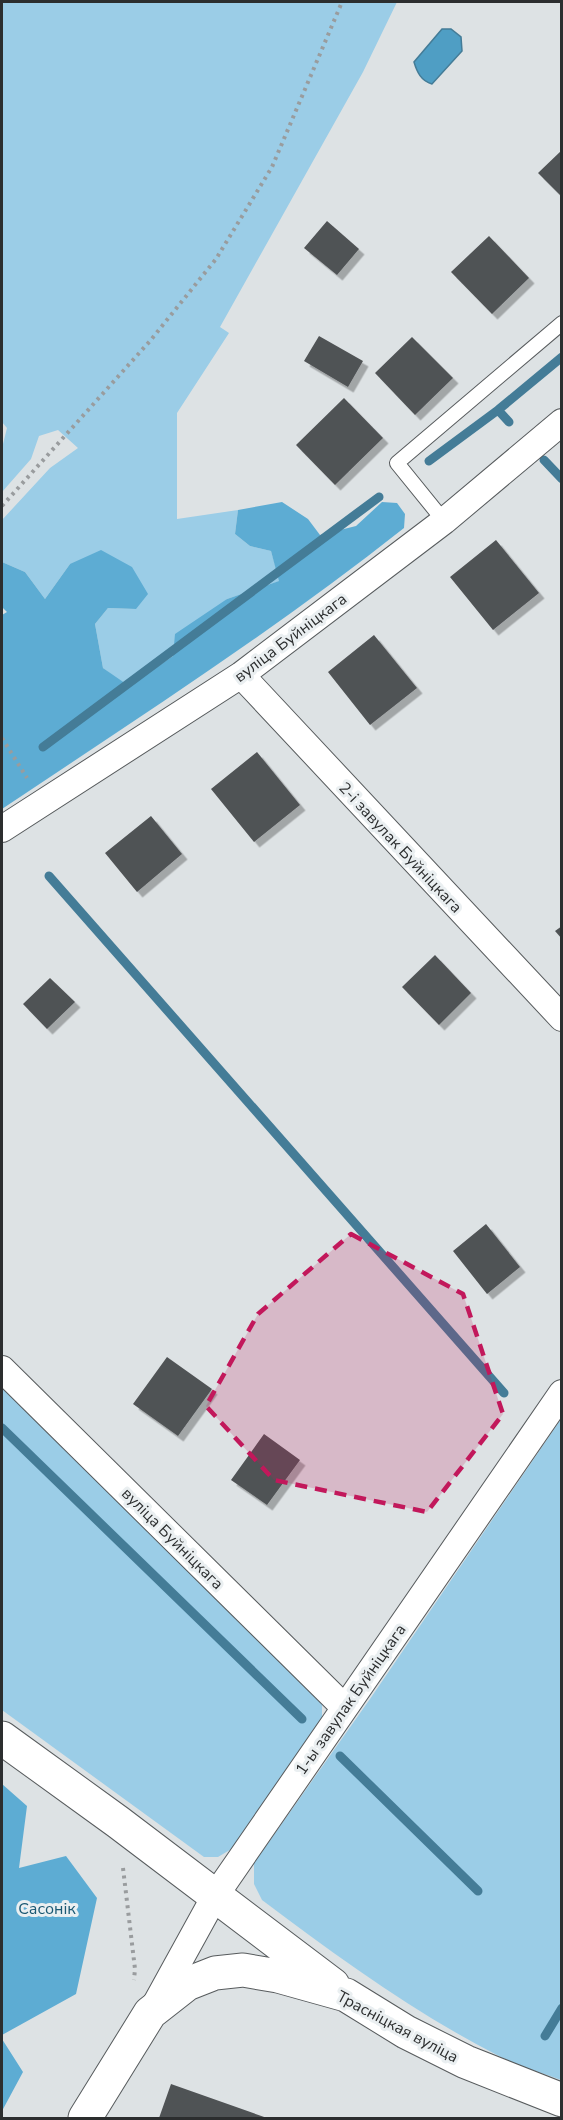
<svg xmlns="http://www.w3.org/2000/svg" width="563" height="2120" font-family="'Nunito Sans',sans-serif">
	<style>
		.green { fill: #9bcde7 }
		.forest { fill: #5dacd3 }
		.water { fill: #4f9ec4; stroke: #447c97; stroke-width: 1.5 }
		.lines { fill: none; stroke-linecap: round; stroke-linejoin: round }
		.stream { stroke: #447c97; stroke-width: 9 }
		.building { fill: #505355; filter: url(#shadow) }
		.lane-casing { stroke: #575b5d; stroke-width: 16 }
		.street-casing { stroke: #575b5d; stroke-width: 28 }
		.secondary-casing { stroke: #575b5d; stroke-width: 35 }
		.path { stroke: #999c9e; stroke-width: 4; stroke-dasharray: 3 4.5; stroke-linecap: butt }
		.lane { stroke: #fff; stroke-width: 14 }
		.street { stroke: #fff; stroke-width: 26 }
		.secondary { stroke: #fff; stroke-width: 33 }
		.marked { fill: #c2185b; fill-opacity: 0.2; stroke: #c2185b; stroke-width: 4.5; stroke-dasharray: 12 8; stroke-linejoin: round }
		.labels { text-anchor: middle; stroke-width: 6; stroke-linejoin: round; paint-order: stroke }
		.street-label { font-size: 16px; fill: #2c2e2f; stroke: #eaeff1 }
		.park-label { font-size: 16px; fill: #1a5873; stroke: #eaeff1 }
	</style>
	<defs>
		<filter id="shadow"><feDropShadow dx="5.5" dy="5.5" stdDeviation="0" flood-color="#0004"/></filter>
	</defs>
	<rect width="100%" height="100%" fill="#dde2e4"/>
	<path class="green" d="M 2,2 L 397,2 L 363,72 L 220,327 L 229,333 L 177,413 L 177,519 L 238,510 L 235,534 L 250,546 L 271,551 L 280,581 L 227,599 L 173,656 L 128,687 L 103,668 L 95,624 L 108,608 L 136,609 L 70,564 L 45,599 L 25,572 L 2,562 L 2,520 L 50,468 L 78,448 L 58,430 L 39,436 L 31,459 L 2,492 L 2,448 L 7,428 L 2,422 Z
		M 2,1384 L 312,1689 L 322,1703 L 322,1718 L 233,1848 L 218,1857 L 204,1857 L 2,1710 Z
		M 561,1419 L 562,2080 L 561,2080 C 540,2072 517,2066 497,2055 C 413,2012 338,1957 262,1900 L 254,1884 L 254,1863 L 370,1699 Z"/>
	<path class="forest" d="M 282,502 L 308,519 L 320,535 L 356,526 L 382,502 L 397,503 L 405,514 L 404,528 C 275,630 138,718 2,809 L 2,615 L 7,612 L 2,607 L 2,562 L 25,572 L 45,599 L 70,564 L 101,550 L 132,567 L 148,594 L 136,609 L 108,608 L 95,624 L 103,668 L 129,686 L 173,656 L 175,634 L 227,599 L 279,581 L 271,551 L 250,546 L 235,534 L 238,510 Z
		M 2,1784 L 27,1806 L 19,1868 L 66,1856 L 97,1898 L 76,1994 L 2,2035 Z
		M 2,2039 L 23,2072 L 2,2111 Z"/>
	<path class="water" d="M 442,29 L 451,29 L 461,37 L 462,51 L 432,84 C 421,81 417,72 414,62 Z"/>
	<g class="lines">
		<path class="stream" d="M 498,410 L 509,422
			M 544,460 L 562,479
			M 429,461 L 498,410 L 562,357
			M 43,747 L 379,497
			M 49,876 L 504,1393
			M 2,1428 L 302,1719
			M 340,1756 L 478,1891
			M 545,2036 L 562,2008"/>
	</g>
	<path class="building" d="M 562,150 L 562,197 L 538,173 Z
		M 327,221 L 359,249 L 337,275 L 304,248 Z
		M 489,236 L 529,278 L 492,314 L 451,272 Z
		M 319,336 L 363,361 L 348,387 L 304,361 Z
		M 412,337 L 453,378 L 415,415 L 375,373 Z
		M 344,398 L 383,438 L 335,485 L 296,445 Z
		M 496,540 L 539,593 L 493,630 L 450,577 Z
		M 374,635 L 417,688 L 370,725 L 328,672 Z
		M 257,752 L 300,805 L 254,842 L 211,789 Z
		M 151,816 L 182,854 L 137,892 L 105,853 Z
		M 562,926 L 562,939 L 555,931 Z
		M 435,955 L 471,993 L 439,1025 L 402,987 Z
		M 50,978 L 75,1002 L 47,1029 L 23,1004 Z
		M 486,1224 L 520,1267 L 487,1294 L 453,1251 Z
		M 167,1357 L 212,1389 L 178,1436 L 133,1404 Z
		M 264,1434 L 300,1460 L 267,1505 L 231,1480 Z
		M 171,2084 L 267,2118 L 159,2118 Z"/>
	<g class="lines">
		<defs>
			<path id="lane" d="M 444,521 L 397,463 L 562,323"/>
			<path id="street" d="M 241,675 L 562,1018
				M 2,829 L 241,675 L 444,521 L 562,422
				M 2,1369 L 344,1707
				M 155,2005 L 215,1896 L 562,1393"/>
			<path id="secondary" d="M 2,1738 L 118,1822 L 333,1985
				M 85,2118 L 150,2013 L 187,1984 L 215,1973 L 243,1970 L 278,1976 L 346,1995 L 406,2032 L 466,2062 L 562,2100"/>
		</defs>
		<use href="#lane" class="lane-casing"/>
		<use href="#street" class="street-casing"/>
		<use href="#secondary" class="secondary-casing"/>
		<path class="path" d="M 2,506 L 150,341 L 216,259 L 272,167 L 342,2
			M 2,738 L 27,778
			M 123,1868 L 135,1969 L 134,1980"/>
		<use href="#lane" class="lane"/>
		<use href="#street" class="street"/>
		<use href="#secondary" class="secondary"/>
	</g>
	<path class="marked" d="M 351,1234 L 463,1294 L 503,1414 L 427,1512 L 274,1480 L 206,1406 L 258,1314 Z"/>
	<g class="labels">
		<g class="street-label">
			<text transform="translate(290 637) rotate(-37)" y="6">вуліца Буйніцкага</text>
			<text transform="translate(401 847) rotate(47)" y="6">2-і завулак Буйніцкага</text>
			<text transform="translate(173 1538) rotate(45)" y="6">вуліца Буйніцкага</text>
			<text transform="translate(350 1699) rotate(-55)" y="6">1-ы завулак Буйніцкага</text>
			<text transform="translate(398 2026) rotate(28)" y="6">Трасніцкая вуліца</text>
		</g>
		<g class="park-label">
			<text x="47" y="1914">Сасонік</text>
		</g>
	</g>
	<rect width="563" height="2120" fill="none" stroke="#2c2e2f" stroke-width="6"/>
</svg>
